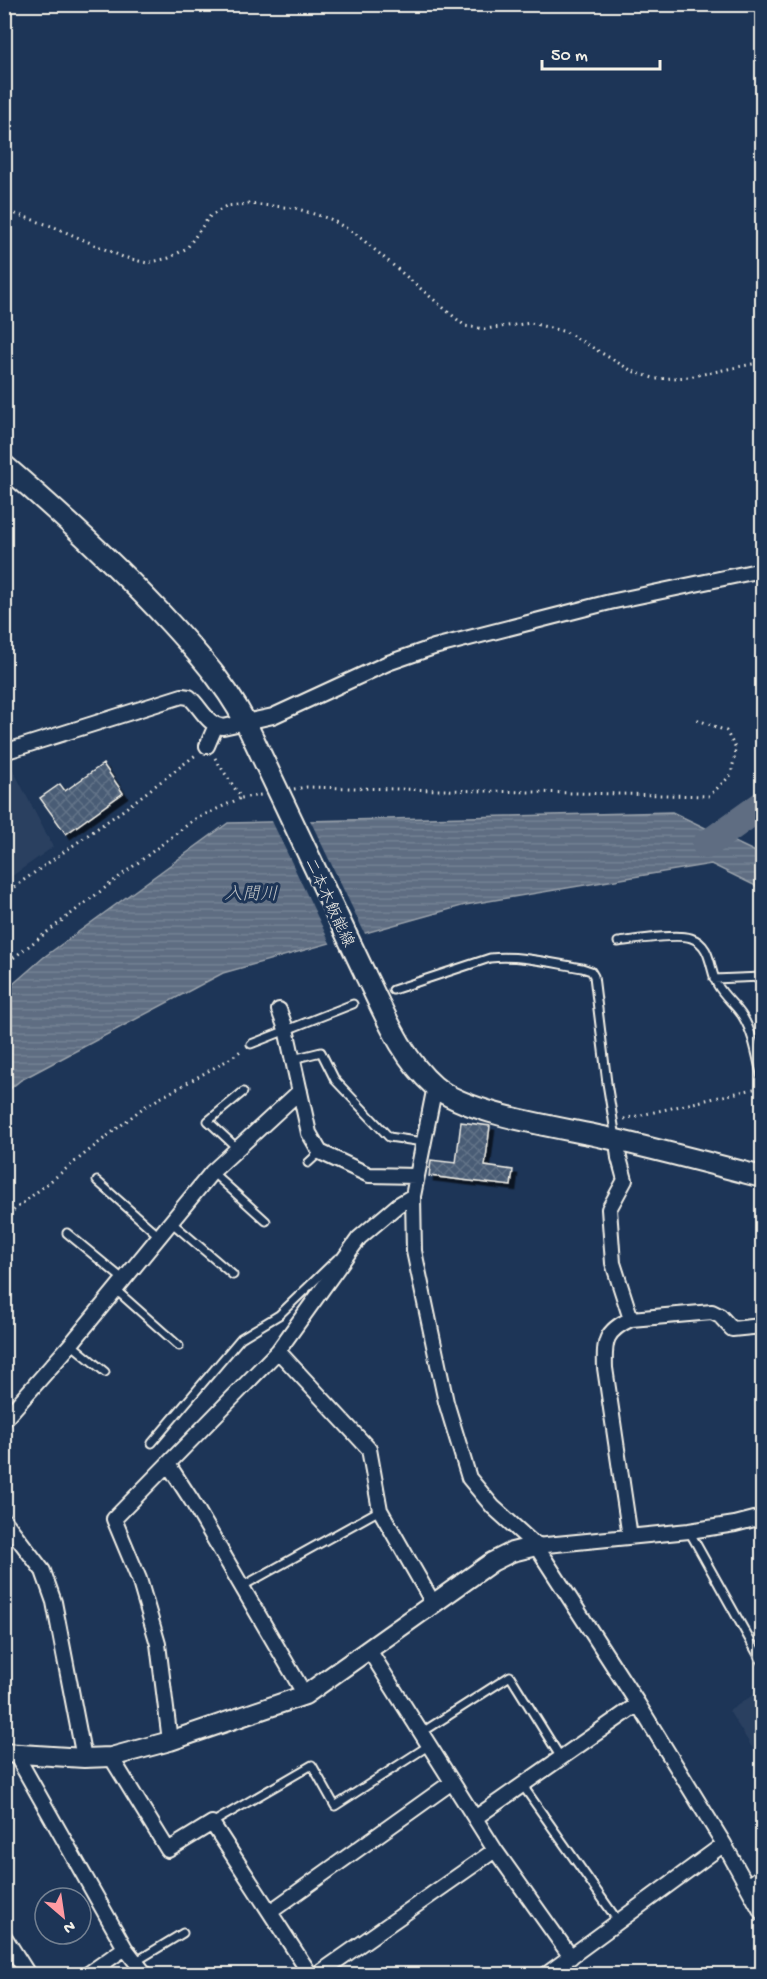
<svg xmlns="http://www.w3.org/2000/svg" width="767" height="1979" font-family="'Gochi Hand','Klee One',sans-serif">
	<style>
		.built { fill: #2a4060 }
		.water { fill: url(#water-rules); stroke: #9aa2ab; stroke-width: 1.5 }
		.pier { fill: #1d3557 }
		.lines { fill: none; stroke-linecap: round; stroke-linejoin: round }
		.river { stroke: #5e6d82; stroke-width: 28 }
		.building { fill: url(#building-cross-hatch); stroke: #f4f1e8; stroke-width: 1.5; filter: url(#shadow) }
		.service-casing { stroke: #f4f1e8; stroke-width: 11 }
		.minor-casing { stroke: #f4f1e8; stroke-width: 18 }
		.tertiary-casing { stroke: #f4f1e8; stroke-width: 22 }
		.secondary-casing { stroke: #f4f1e8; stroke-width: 24 }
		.path { stroke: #f4f1e8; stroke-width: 3; stroke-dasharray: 1.5 4.5; stroke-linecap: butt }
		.service { stroke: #1d3557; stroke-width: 7 }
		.minor { stroke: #1d3557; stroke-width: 14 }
		.tertiary { stroke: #1d3557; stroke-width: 18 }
		.secondary { stroke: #1d3557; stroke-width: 20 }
		.secondary-bridge-casing { stroke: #f4f1e8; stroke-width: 24; stroke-linecap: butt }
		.secondary-bridge { stroke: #1d3557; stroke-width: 20 }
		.labels { text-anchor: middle; stroke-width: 6; stroke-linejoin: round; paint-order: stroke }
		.street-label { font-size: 16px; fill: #f4f1e8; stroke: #1d3557 }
		.water-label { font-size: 18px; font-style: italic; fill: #c0c3c4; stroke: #1d3557 }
	</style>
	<defs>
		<pattern id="water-rules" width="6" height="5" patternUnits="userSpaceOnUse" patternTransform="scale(1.5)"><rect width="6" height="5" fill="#5e6d82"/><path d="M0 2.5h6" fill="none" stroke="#768294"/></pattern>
		<pattern id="building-cross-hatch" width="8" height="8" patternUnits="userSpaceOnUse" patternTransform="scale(1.5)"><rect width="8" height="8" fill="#485b74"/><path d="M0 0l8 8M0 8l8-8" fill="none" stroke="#637388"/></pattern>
		<filter id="shadow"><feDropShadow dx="4.5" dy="4.5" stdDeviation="0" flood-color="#0009"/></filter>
	</defs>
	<rect width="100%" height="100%" fill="#1d3557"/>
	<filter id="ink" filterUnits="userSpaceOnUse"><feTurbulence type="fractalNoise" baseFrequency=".0167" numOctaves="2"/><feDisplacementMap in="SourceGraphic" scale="12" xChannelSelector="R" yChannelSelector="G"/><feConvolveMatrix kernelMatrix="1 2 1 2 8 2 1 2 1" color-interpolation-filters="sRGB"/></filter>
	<g filter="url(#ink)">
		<path class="built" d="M 11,766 L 53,847 L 5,881 L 5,768 Z
			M 762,1689 L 762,1763 L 729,1711 Z"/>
		<path class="water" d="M 672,812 L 762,855 L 762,889 L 711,864 L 465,905 L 223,973 L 21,1080 L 5,1093 L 5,991 L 44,957 L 228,823 Z"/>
		<path class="pier" d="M 309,818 L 366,936 L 331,945 L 271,819 Z"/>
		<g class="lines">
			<path class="river" d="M 706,845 L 762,805"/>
		</g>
		<path class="building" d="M 103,764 L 123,793 L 66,834 L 40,798 L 60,784 L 65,791 Z
			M 461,1122 L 490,1126 L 485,1166 L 513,1170 L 511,1186 L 429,1176 L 431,1160 L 456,1163 Z"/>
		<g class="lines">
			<defs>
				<path id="service" d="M 618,942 C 635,940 676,933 691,938 C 712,945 709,969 717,984 C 724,997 736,1005 743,1017 C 754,1035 757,1058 762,1078
					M 714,979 L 762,977
					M 393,990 L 490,958 C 521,955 552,963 582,968 L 591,971 L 594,976 L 607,1083 L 616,1138
					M 251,1044 L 353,1004
					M 293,1059 L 321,1052 L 335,1080 L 389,1137 L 423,1142
					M 237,1148 L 208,1121 L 243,1092
					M 308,1163 L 320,1152
					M 212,1172 L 266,1221
					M 97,1181 L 159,1236
					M 171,1222 L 233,1275
					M 67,1233 L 124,1280
					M 116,1290 L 179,1346
					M 71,1344 L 105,1372
					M 152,1443 L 241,1338 L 279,1315 L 337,1259
					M 689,1531 L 762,1662
					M 241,1587 L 380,1510
					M 421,1733 L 510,1676 L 561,1758
					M 523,1786 L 618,1921
					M 212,1823 L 312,1765 L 335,1806 L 428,1746
					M 135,1962 L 183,1933"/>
				<path id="minor" d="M 207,746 L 216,725
					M 4,752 L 182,696 L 189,697 C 201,707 206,724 223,727 L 273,716 L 388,663 L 434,647 L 610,602 L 762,570
					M 279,1010 L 286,1029 L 309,1133 L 320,1152 L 369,1175 L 416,1176
					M 435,1086 L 413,1196 L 414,1251 L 446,1402 L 469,1478 L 493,1507 L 536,1546 L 638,1704 L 724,1844 L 762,1913
					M 617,1141 L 619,1158 L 625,1180 L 609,1209 L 613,1263 L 631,1319
					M 278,1351 L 369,1449 L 380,1510 L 433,1603
					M 4,1420 L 71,1344 L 212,1172 L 300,1091
					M 168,1464 L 192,1501 L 305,1695
					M 4,1520 L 43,1571 L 54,1602 L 84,1758
					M 630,1537 L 605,1368 C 604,1341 605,1331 631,1319 L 712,1312 L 720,1316 L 732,1329 L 762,1326
					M 536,1546 L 689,1531 L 735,1524 L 762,1517
					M 369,1650 L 495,1850 L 571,1957
					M 170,1741 L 158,1644 L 139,1579 L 114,1519 L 278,1351 L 359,1238 L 398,1205 L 413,1196
					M 15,1753 L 125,1948 L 145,1974
					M 111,1757 L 168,1850 L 212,1823 L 310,1974
					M 475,1818 L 638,1704
					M 748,1886 L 762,1876
					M 270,1912 L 452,1782
					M 4,1936 L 28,1974
					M 88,1974 L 125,1948
					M 318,1974 L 495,1850
					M 547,1974 L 724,1844"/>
				<path id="tertiary" d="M 4,1753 L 84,1758 L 111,1757 L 170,1741 L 305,1695 L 492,1562 L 512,1552 L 536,1546"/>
				<path id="secondary" d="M 4,465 C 62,515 119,567 171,624 C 203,659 234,694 253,738
					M 365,974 C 384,1012 401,1057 434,1086 C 467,1114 558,1127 603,1137 C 656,1149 709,1163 762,1177"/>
			</defs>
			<use href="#service" class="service-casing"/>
			<use href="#minor" class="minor-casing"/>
			<use href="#tertiary" class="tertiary-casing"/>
			<use href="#secondary" class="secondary-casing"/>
			<path class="path" d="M 4,210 L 54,227 L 123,257 L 147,263 L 169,258 L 187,248 L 209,217 L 226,206 L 249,204 L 295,208 L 330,219 L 356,234 L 465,326 L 485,329 L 531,323 L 566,332 L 632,371 L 656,379 L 689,377 L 762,362
				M 215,758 L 241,798 L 261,795
				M 294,789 L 307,787 L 709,796 L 731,775 L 736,749 L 726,731 L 696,719
				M 4,894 L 122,811 L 197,754
				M 4,965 L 195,819 L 241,798
				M 624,1119 L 758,1088
				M 4,1218 L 144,1107 L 228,1060 L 242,1050"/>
			<use href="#service" class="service"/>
			<use href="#minor" class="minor"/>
			<use href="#tertiary" class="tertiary"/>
			<use href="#secondary" class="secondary"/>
			<defs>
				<path id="secondary-bridge" d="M 253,738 L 365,974"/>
			</defs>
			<use href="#secondary-bridge" class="secondary-bridge-casing"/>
			<use href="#secondary-bridge" class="secondary-bridge"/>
		</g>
	</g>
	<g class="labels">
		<g class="street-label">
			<text transform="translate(331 902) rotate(65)" y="6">二本木飯能線</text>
		</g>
		<g class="water-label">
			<text x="251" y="899">入間川</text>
		</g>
	</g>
	<rect width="767" height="1979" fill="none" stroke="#1d3557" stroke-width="24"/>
	<rect x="12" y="12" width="743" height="1955" fill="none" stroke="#f4f1e8" stroke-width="2" filter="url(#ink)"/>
	<g transform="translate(63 1916) rotate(151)"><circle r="28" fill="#1d3557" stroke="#738091" stroke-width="1.5"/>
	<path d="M0-4.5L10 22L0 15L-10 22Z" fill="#ff9aa2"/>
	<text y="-9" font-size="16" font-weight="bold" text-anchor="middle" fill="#f4f1e8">N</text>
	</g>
	<path d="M542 60v9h118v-9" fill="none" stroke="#f4f1e8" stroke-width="3"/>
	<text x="551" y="60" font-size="18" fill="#f4f1e8" stroke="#1d3557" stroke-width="4.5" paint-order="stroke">50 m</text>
</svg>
